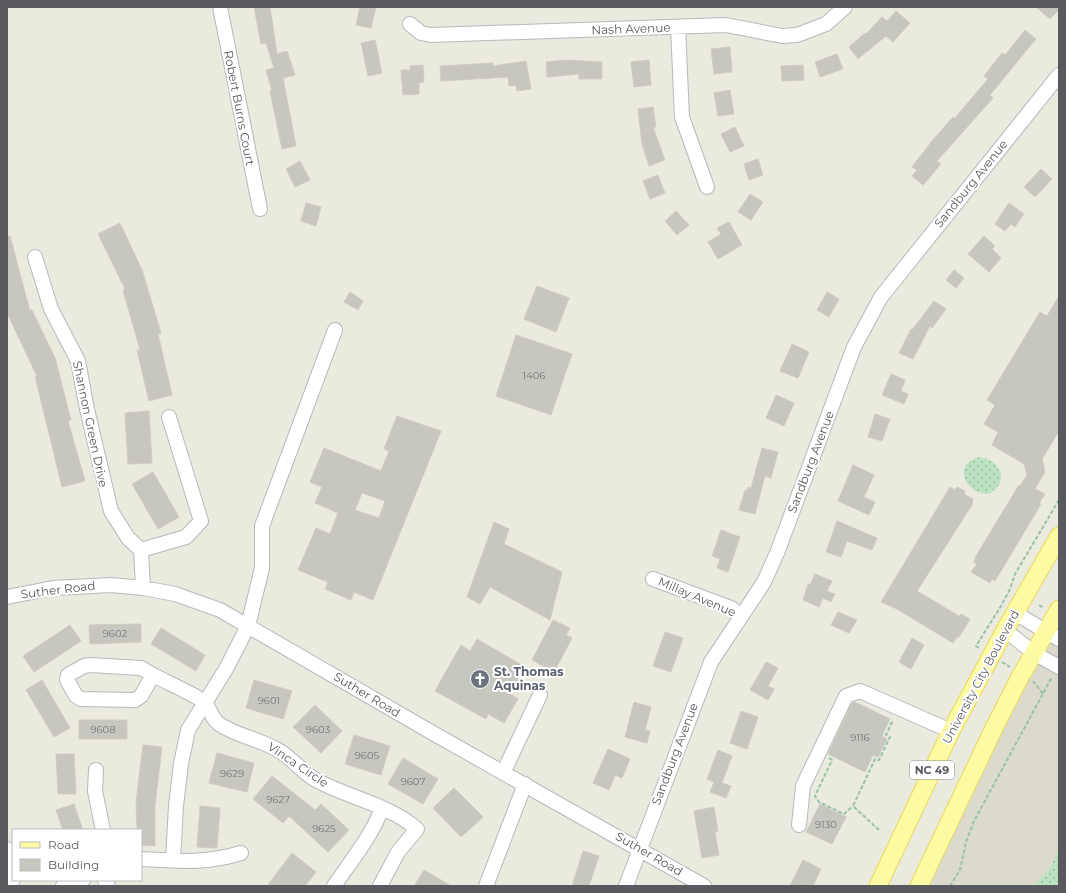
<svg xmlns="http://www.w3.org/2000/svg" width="1066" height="893" font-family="Montserrat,sans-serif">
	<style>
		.education { fill: #dbdacd }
		.grass { fill: url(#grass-dots) }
		.building { fill: #c8c7bf; stroke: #cfcdbe; fill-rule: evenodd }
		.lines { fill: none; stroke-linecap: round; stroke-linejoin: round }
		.minor-casing { stroke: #b7b8be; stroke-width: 16 }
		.major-casing { stroke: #ebd958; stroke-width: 19 }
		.path { stroke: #96c3a9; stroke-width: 2; stroke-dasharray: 4 2; stroke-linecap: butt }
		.minor { stroke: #fff; stroke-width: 14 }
		.major { stroke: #fcfba4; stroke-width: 17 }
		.labels { text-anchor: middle; stroke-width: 4; stroke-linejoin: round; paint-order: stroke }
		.number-label { font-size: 10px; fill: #747578 }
		.shield { fill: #fff; stroke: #8a8c90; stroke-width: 1 }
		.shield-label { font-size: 11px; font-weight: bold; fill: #585a60 }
		.street-label { font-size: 12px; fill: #585a60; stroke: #fff }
		.worship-label { font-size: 12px; font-weight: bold; fill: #5b616d; stroke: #fff; text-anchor: start }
	</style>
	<defs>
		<pattern id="grass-dots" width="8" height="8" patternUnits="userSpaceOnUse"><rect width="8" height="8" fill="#bce2c2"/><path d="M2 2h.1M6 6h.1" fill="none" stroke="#9cbaa1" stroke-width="1.8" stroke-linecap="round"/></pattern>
	</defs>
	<rect width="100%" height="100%" fill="#ebeadf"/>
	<path class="education" d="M 1059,617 L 1059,886 L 923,886 Z"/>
	<path class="grass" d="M 980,457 C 1002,460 1010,484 988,494 C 964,494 952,462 980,457 Z
		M 1059,848 L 1059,886 L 1034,886 L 1050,868 Z"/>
	<path class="building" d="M 254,7 L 270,7 L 277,54 L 287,51 L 295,75 L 283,78 L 296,146 L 282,149 L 270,91 L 272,91 L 266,70 L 274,68 L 266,43 L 261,44 Z
		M 360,7 L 376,7 L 371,28 L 356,25 Z
		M 1036,7 L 1059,7 L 1059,10 L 1050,19 Z
		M 896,11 L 910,23 L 893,42 L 886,36 L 858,59 L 849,47 L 865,33 L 866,34 L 882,17 L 887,21 Z
		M 1025,30 L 1036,39 L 990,95 L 993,98 L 937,161 L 941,164 L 923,185 L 912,176 L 917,170 L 912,167 L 932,141 L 953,117 L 954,119 L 988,79 L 984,76 L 1002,53 L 1005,55 Z
		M 375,40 L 382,73 L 368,76 L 361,43 Z
		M 730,47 L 732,72 L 714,74 L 711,49 Z
		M 837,54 L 843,69 L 820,77 L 815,62 Z
		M 565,60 L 602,62 L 602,79 L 579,79 L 579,74 L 547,77 L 546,62 Z
		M 649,60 L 651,85 L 634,87 L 631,62 Z
		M 526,61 L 531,89 L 517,91 L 516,85 L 509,86 L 508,77 L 441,81 L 440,66 L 493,63 L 493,66 Z
		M 423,65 L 424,82 L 419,83 L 419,94 L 403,95 L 401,70 L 410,70 L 410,66 Z
		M 803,65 L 804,80 L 782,81 L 781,66 Z
		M 730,90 L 734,114 L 718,116 L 714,93 Z
		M 653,107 L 656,127 L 653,127 L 665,160 L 649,166 L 642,144 L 638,109 Z
		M 735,127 L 744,146 L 730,152 L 721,134 Z
		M 758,159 L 763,175 L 749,180 L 744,164 Z
		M 300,161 L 310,180 L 295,187 L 286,169 Z
		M 1041,169 L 1052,179 L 1035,197 L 1024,187 Z
		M 658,175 L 665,193 L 650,199 L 643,181 Z
		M 750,194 L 763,202 L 751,220 L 738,212 Z
		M 306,203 L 321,207 L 316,226 L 301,221 Z
		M 1009,203 L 1024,214 L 1015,227 L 1011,224 L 1005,231 L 995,224 Z
		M 676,211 L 689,225 L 677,235 L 665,221 Z
		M 729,222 L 742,245 L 718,259 L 708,242 L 721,234 L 717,228 Z
		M 120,223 L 142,270 L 161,333 L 158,334 L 172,395 L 149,401 L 137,350 L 140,350 L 123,290 L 125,289 L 98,234 Z
		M 7,236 L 10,236 L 30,311 L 32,310 L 55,358 L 71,420 L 68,421 L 85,481 L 62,487 L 35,376 L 37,376 L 7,313 Z
		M 984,236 L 995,246 L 992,249 L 1001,258 L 989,272 L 968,254 Z
		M 954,270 L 964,278 L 956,288 L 946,280 Z
		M 537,286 L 569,298 L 556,332 L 524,319 Z
		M 350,292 L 363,301 L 358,310 L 344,302 Z
		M 827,292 L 839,299 L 829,317 L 817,310 Z
		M 1059,296 L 1059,431 L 1042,459 L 1045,472 L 1035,489 L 1045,494 L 1039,503 L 1041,504 L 995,581 L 992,579 L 990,583 L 971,572 L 977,564 L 974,562 L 976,556 L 1019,485 L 1020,486 L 1027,475 L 1024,464 L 992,445 L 998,432 L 984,424 L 995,405 L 987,400 L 1040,312 L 1047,316 Z
		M 934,301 L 946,309 L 932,328 L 930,326 L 913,359 L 899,353 L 911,329 L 912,330 Z
		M 516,335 L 572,354 L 551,415 L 496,396 Z
		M 792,344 L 809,352 L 798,378 L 780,371 Z
		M 891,374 L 905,380 L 901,391 L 908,394 L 904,404 L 882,395 Z
		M 776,395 L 794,403 L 784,426 L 766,418 Z
		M 149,411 L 152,463 L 128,464 L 125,413 Z
		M 875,414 L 890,419 L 882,441 L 868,437 Z
		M 397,416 L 441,431 L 373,600 L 354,592 L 351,600 L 325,589 L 328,582 L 298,570 L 316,528 L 330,534 L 338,513 L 315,503 L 322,487 L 310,482 L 324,448 L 381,471 L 389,451 L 384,449 ZM 362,493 L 385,501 L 379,518 L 355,510 Z
		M 762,448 L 778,452 L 771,478 L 765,476 L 755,514 L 739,510 L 745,490 L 747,491 L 748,487 L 751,488 Z
		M 853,465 L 874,475 L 864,497 L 875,502 L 869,515 L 838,501 Z
		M 153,472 L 179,517 L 158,529 L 132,484 Z
		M 950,487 L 955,490 L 957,487 L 965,491 L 964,494 L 973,499 L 972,505 L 917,591 L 959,616 L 961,614 L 970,619 L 959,637 L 957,637 L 953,643 L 897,609 L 881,602 Z
		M 837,521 L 877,538 L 872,550 L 847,541 L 841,557 L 826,552 Z
		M 494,522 L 509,529 L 504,544 L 562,572 L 550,620 L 490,587 L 480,604 L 467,597 Z
		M 721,530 L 740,537 L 728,572 L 717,568 L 720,559 L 712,556 Z
		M 815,574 L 832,581 L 827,591 L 835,594 L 831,602 L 823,598 L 819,607 L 803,600 L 808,584 L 810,585 Z
		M 838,612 L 857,620 L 849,633 L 831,625 Z
		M 553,620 L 570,628 L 566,635 L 572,638 L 554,672 L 532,660 Z
		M 141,624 L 141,642 L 90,644 L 89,625 Z
		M 70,625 L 81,641 L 34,672 L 23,656 Z
		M 161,628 L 205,655 L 196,671 L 151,644 Z
		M 665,632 L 683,638 L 671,672 L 653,666 Z
		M 912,638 L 924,645 L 911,669 L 899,662 Z
		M 477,639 L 525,667 L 510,694 L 518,699 L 504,723 L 488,714 L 486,719 L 435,691 L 461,645 L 470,651 Z
		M 766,662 L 778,668 L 768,686 L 774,689 L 768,700 L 750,690 Z
		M 42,680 L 70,728 L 54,737 L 26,690 Z
		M 254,680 L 292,691 L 283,719 L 246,708 Z
		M 634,702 L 651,707 L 645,730 L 650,731 L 647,743 L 625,737 Z
		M 855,702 L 890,719 L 882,736 L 887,739 L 878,757 L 873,755 L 865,772 L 828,754 L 852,703 Z
		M 315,705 L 342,731 L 321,753 L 293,727 Z
		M 741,711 L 758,717 L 747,749 L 730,743 Z
		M 79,720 L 127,720 L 127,739 L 79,739 Z
		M 354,735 L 390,746 L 381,775 L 345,764 Z
		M 143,745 L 162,747 L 155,805 L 155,846 L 141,845 L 141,830 L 137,830 L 136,802 Z
		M 608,749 L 630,759 L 622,778 L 615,775 L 609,790 L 593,783 Z
		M 718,750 L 732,756 L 722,783 L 731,786 L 726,798 L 710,792 L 714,782 L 707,779 Z
		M 217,753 L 254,763 L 247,792 L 209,783 Z
		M 56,754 L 74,754 L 76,794 L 58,794 Z
		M 403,758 L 438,779 L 423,804 L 388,784 Z
		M 272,776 L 315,810 L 321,804 L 349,830 L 328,852 L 289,816 L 283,823 L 253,799 Z
		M 454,788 L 483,817 L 461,837 L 433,808 Z
		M 74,804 L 83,830 L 63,830 L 56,810 Z
		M 820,804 L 846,817 L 832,844 L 806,832 Z
		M 200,806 L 220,808 L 217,848 L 197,847 Z
		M 714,807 L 718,831 L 715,832 L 719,855 L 702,858 L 694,811 Z
		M 583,851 L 599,856 L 589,886 L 572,886 Z
		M 292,853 L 316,872 L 305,886 L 267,886 Z
		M 803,860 L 821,869 L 813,886 L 790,886 Z
		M 424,870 L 451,886 L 414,886 Z"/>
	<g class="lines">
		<defs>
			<path id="minor" d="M 220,7 L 260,209
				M 410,24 L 421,33 L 431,35 L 726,25 L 782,36 L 797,35 L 826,24 L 845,7
				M 678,27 L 682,117 L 707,187
				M 35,257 L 51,309 L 78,361 L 87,409 L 111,511 L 128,538 L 141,550 L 143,588
				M 141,550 L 186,537 L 201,521 L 169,417
				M 653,579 L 731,608 L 741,616
				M 7,597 L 53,588 L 111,585 L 143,588 L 175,594 L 220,610 L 438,736 L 704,886
				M 1015,613 L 1059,639
				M 1005,630 L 1034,653 L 1059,667
				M 90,665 L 141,668 L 153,675 L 141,696 L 135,700 L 81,699 L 76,696 L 67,680 L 68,675 L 84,666 Z
				M 153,675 C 166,682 194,694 204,702 C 210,707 210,717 219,724 C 237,736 259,739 278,750 C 292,758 302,772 316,780 C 349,798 388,804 417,829 L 398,852 L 380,886
				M 96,770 L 95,791 L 103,830
				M 503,773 L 540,695
				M 799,825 L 803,786 L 846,696 L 860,691 L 951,731
				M 7,849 L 13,880
				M 141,859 C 177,861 206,864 241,853
				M 173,860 L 176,806 L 181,764 L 188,730 L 226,669 L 248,626 L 262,568 L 262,526 L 335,330
				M 105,880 L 108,886
				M 63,886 L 83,880
				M 334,886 C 351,861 372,836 382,808
				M 486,886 L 525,784
				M 626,886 L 711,662 L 764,582 L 777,553 L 854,347 L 881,297 L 1059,75"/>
			<path id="major" d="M 878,886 L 951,731 L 1005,630 L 1059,536
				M 919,886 L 994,728 L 1019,679 L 1059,609"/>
		</defs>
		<use href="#minor" class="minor-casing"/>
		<use href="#major" class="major-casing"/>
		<path class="path" d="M 1039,605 L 1044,608
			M 979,648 L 976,646 L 1001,606 L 1010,589 L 1015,574 L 1059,500
			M 1002,662 L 1010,667
			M 1033,681 L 1044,695
			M 829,758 L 832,760 L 815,796 L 819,802 L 844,814 L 853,806
			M 879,830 L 853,806 L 875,759 L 879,760 L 890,737 L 886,735 L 893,720
			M 950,886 L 960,870 L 966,842 L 974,821 L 1052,677"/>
		<use href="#minor" class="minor"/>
		<use href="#major" class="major"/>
	</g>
	<defs>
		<symbol id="church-disc" viewBox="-11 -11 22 22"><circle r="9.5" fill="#6b7280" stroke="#fff"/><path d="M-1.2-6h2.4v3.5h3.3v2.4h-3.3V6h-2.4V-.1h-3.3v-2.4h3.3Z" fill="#fff"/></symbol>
	</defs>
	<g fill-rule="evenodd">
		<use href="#church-disc" x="469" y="668" width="22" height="22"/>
	</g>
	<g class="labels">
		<g class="number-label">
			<text x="534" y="379">1406</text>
			<text x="115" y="637">9602</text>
			<text x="269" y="704">9601</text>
			<text x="103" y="733">9608</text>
			<text x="318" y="733">9603</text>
			<text x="860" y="741">9116</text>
			<text x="367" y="759">9605</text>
			<text x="232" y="777">9629</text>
			<text x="413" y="785">9607</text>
			<text x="278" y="803">9627</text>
			<text x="826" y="828">9130</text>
			<text x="324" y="832">9625</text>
		</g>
		<rect class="shield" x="910" y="761" width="44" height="18" rx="3"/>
		<g class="shield-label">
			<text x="932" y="774">NC 49</text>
		</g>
		<g class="street-label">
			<text transform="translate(631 29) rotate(-2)" y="4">Nash Avenue</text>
			<text transform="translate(239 108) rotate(79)" y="4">Robert Burns Court</text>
			<text transform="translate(971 184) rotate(-51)" y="4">Sandburg Avenue</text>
			<text transform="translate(90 424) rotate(78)" y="4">Shannon Green Drive</text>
			<text transform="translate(811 462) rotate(-69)" y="4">Sandburg Avenue</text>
			<text transform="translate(58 590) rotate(-7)" y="4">Suther Road</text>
			<text transform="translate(697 597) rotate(23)" y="4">Millay Avenue</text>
			<text transform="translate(981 677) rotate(-62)" y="4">University City Boulevard</text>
			<text transform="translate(367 695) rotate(31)" y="4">Suther Road</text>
			<text transform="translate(675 754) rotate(-69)" y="4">Sandburg Avenue</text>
			<text transform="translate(298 765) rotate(34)" y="4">Vinca Circle</text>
			<text transform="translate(649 854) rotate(30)" y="4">Suther Road</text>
		</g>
		<g class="worship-label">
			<text x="494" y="676">St. Thomas<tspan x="494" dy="14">Aquinas</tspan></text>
		</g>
	</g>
	<rect width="1066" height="893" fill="none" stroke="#585a60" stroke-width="16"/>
	<rect x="12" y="829" width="130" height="52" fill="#ffffff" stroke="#bcbdbf"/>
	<rect x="20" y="842" width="20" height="6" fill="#fcfba4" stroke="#bcbdbf"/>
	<text x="48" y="849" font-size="12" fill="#585a60">Road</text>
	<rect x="20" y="859" width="20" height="12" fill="#c8c7bf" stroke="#bcbdbf"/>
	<text x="48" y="869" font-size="12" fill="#585a60">Building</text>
</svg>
